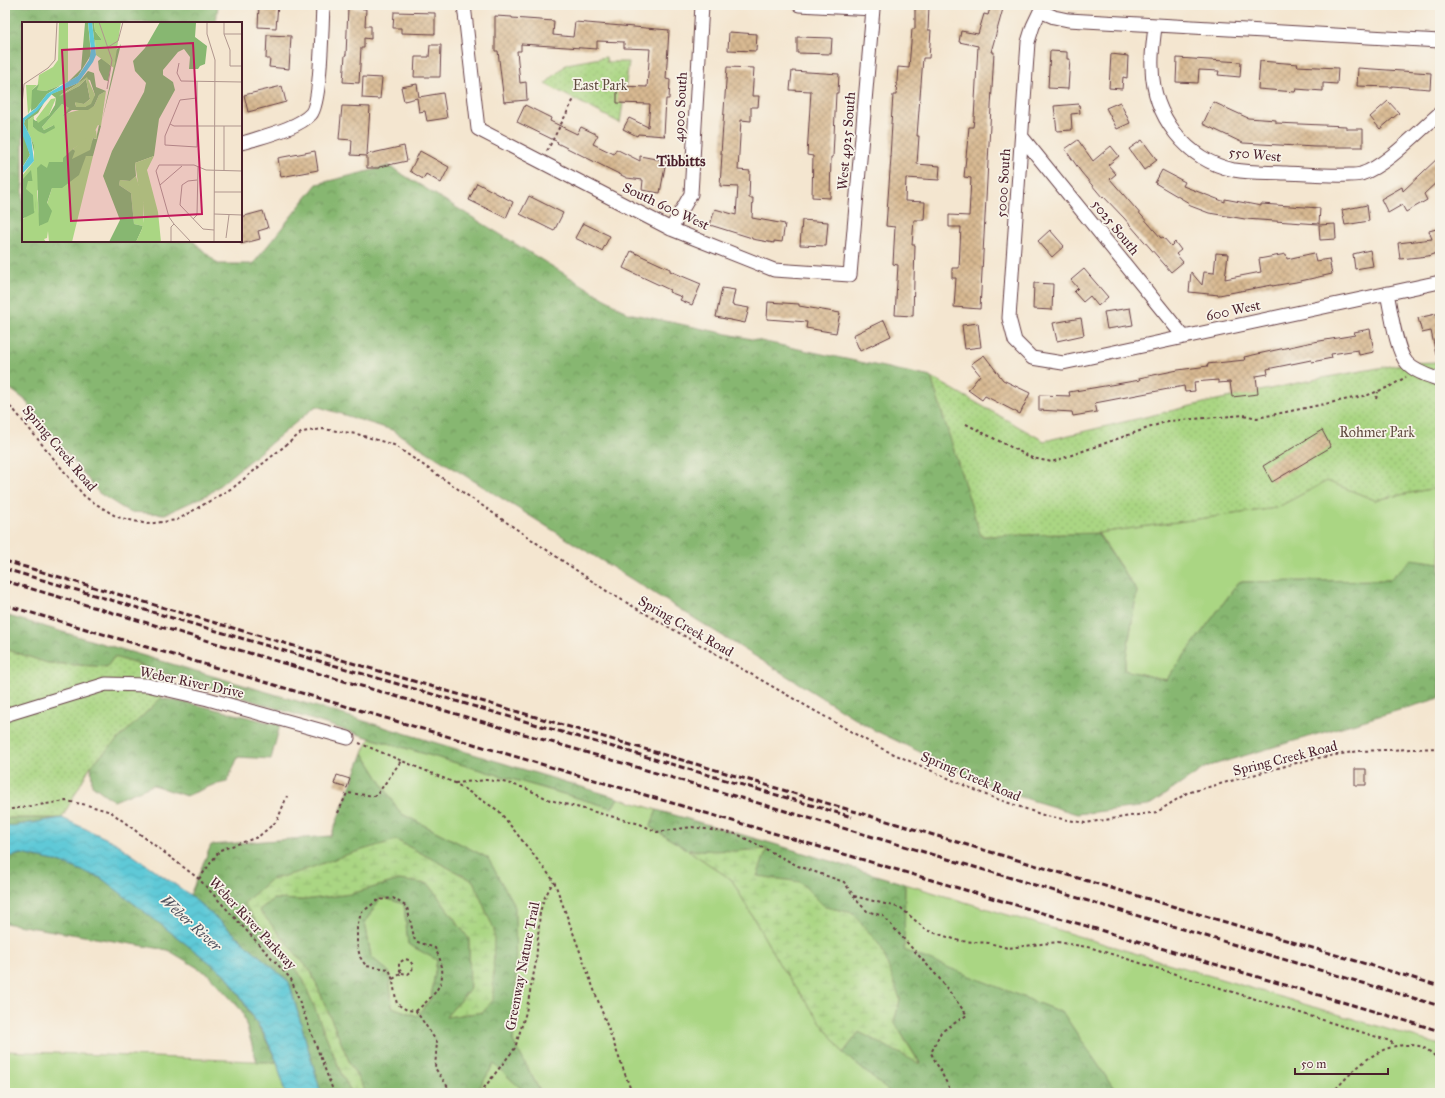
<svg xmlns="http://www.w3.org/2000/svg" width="1445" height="1098" font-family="'IM FELL Great Primer',serif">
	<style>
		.grass { fill: #aad683; stroke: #7a7a57 }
		.forest { fill: url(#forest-crowns); stroke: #686b4e; fill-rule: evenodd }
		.wetland { fill: url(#wetland-marsh); stroke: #7a7a57 }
		.park { fill: url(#park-dots); stroke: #7a7a57 }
		.water { fill: url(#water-waves); stroke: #547481 }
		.building { fill: url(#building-cross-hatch) }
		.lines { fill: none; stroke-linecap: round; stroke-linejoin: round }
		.minor-casing { stroke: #643d44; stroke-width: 15 }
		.path { stroke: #643d44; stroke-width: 2; stroke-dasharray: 3 3; stroke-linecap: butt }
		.minor { stroke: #fff; stroke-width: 13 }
		.rail { stroke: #4a1f2b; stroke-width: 3; stroke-dasharray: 6 3; stroke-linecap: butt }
		.labels { text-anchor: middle; stroke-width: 3.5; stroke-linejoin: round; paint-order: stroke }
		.park-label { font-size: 14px; fill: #624d41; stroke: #f7f3e8 }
		.street-label { font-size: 14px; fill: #4a1f2b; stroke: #f7f3e8 }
		.neighbourhood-label { font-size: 15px; font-weight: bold; fill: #4a1f2b; stroke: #f7f3e8 }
		.water-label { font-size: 15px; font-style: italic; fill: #50525f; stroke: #f7f3e8 }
		.inset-road { fill: none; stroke: #b0968e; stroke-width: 1 }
		.view { fill: #c2185b; fill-opacity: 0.15; stroke: #c2185b; stroke-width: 2 }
		.inset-edge { fill: none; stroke: #4a1f2b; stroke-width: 2 }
	</style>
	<defs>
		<pattern id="forest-crowns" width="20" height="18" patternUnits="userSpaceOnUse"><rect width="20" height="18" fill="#87b771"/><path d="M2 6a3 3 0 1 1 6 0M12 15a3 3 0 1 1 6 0" fill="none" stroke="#70945d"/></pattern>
		<pattern id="wetland-marsh" width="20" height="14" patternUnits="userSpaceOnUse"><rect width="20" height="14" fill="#aad683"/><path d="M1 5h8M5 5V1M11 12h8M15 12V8" fill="none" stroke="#94b771"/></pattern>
		<pattern id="park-dots" width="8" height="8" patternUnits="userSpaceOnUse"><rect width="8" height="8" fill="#aad683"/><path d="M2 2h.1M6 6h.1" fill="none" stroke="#94b771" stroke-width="1.8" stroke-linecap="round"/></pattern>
		<pattern id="water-waves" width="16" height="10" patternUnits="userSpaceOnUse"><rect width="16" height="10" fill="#5ec9d7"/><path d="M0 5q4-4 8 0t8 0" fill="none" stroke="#53acb9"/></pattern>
		<pattern id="building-cross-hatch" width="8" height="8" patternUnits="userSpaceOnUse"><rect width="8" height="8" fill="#d8b992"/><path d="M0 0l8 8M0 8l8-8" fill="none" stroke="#b19677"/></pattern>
	</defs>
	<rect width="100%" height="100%" fill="#f7f3e8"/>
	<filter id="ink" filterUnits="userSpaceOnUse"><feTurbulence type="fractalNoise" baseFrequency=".025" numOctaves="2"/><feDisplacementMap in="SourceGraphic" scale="8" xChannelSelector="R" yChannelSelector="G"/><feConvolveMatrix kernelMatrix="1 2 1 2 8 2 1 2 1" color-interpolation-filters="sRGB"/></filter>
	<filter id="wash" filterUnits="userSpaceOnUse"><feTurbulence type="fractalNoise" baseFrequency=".012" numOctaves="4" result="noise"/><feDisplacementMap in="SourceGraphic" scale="16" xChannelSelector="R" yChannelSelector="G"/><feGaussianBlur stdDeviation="0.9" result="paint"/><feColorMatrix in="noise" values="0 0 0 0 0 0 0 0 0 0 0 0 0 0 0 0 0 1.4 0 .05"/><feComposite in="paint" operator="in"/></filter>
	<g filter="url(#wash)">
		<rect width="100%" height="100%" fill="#f4e6d0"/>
		<path class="grass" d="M 1327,481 L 1375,500 L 1440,487 L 1440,563 L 1412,560 L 1389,580 L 1239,582 L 1166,680 L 1124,670 L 1137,591 L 1098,533 L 1276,508 Z
			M 370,738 L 612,808 L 618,798 L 657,810 L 650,827 L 688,850 L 732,880 L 781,967 L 843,1053 L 891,1093 L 541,1093 L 513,1041 L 488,858 L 400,813 L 363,753 Z
			M 905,884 L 1440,1045 L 1440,1093 L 1117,1093 L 1063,1013 L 903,950 Z
			M 381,897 L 404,904 L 408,944 L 437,960 L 431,998 L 417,1016 L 392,1007 L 389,972 L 371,957 L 365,922 Z
			M 5,1051 L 277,1062 L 285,1093 L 5,1093 Z
			M 494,1064 L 526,1093 L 476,1093 Z"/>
		<path class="forest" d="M 5,5 L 218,5 L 216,23 L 23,23 L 23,241 L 193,241 L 218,264 L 253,264 L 317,184 L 389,166 L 628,313 L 931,377 L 981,536 L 1097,533 L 1137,591 L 1124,670 L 1166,680 L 1239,582 L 1389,580 L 1412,559 L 1440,563 L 1440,698 L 1206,767 L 1148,806 L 1077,814 L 1001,791 L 872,729 L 392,430 L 316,406 L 209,494 L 165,514 L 129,512 L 99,493 L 24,399 L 5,385 Z
			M 5,615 L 311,705 L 618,798 L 612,808 L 370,738 L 114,657 L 107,667 L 47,663 L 5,649 Z
			M 161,698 L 202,706 L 280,725 L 271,759 L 238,757 L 227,782 L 213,785 L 186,796 L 153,785 L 114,801 L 92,785 L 91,765 Z
			M 363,753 L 400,813 L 488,858 L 515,907 L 516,992 L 513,1041 L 541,1093 L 526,1093 L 494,1064 L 476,1093 L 366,1093 L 351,1066 L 311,972 L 259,910 L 273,899 L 303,900 L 350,894 L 399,880 L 429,884 L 469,939 L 470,989 L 446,1017 L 483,1012 L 494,930 L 473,881 L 396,840 L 299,872 L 270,880 L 253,917 L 302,977 L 342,1075 L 352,1093 L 321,1093 L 289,982 L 190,895 L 211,845 L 331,836 ZM 381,897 L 404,904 L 408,944 L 437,960 L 431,998 L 417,1016 L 392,1007 L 389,972 L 371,957 L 365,922 Z
			M 657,810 L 774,844 L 905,884 L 904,950 L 1063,1013 L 1117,1093 L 891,1093 L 843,1053 L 859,1032 L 920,1063 L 894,1022 L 900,999 L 853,913 L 825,907 L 800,882 L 757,876 L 767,849 L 743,852 L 688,850 L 650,827 Z
			M 5,818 L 62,818 L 5,827 Z
			M 22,854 L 59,862 L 101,878 L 227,976 L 263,1034 L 277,1062 L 257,1062 L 242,1011 L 208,974 L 168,950 L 5,923 L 5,858 Z"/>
		<path class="wetland" d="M 396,840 L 473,881 L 494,930 L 493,1000 L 483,1012 L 446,1017 L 470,989 L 469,939 L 429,884 L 399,880 L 350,894 L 303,900 L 273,899 L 259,910 L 311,972 L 351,1066 L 366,1093 L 352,1093 L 342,1075 L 302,977 L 253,917 L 244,903 L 270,880 L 299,872 L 346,855 Z
			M 767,849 L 757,876 L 800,882 L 825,907 L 853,913 L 881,947 L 900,999 L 894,1022 L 920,1064 L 859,1032 L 843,1053 L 781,967 L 732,880 L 688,850 L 737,851 Z"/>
		<path class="park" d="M 606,57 L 607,62 L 629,62 L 620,123 L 545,84 L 567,64 Z
			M 1440,362 L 1440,487 L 1375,500 L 1327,481 L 1276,508 L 1098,533 L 981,536 L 931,377 L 1044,441 L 1212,401 L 1322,378 L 1407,363 Z
			M 5,649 L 47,663 L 107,667 L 114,657 L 173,676 L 161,698 L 91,765 L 62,818 L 5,818 Z"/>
		<path class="water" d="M 62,818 L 114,842 L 190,895 L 289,982 L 321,1093 L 285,1093 L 277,1062 L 264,1034 L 227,976 L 101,878 L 59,862 L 22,854 L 5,858 L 5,827 Z"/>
		<g id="blocks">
			<path class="building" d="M 259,5 L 278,5 L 276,28 L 258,27 Z
				M 915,5 L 929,5 L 928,30 L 931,30 L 929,58 L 923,58 L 917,136 L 919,136 L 917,164 L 940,166 L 939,180 L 906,178 L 905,201 L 925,202 L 924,220 L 914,220 L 912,245 L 915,245 L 913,316 L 895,315 L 898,265 L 893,264 L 895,227 L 886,226 L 891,157 L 890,157 L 892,124 L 891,124 L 893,95 L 896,95 L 898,67 L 909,68 L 912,29 L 915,29 Z
				M 991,5 L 1004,5 L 991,52 L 994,52 L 980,309 L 954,307 L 956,278 L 952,278 L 952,268 L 959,268 L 961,227 L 949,227 L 949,215 L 969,216 L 971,178 L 964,177 L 969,127 L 973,127 L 974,119 L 978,46 L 959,42 L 961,31 L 978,34 L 984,14 L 988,15 Z
				M 348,8 L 366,9 L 365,26 L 371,26 L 371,39 L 364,38 L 364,48 L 361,48 L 359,83 L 343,82 L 345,55 L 346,55 Z
				M 394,12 L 435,13 L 435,34 L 401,33 L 401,28 L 393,28 Z
				M 495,16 L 512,17 L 512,18 L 554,21 L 553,35 L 573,37 L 575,22 L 669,30 L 666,79 L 670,80 L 669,99 L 666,99 L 664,135 L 665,136 L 638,134 L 637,136 L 623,129 L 629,118 L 648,127 L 650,104 L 617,103 L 617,86 L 647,87 L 650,49 L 624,48 L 624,42 L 597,41 L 597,49 L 521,44 L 521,51 L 517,51 L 520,83 L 526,82 L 527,100 L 504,102 L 498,51 L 495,51 Z
				M 729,32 L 757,34 L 756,51 L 728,50 Z
				M 267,35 L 291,36 L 289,69 L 269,67 L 270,59 L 266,59 Z
				M 797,37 L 832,38 L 831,54 L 797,53 Z
				M 430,45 L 441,45 L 440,77 L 414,77 L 415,57 L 429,57 Z
				M 1050,51 L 1067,52 L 1067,59 L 1070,59 L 1068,89 L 1048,88 Z
				M 1111,54 L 1128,56 L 1127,78 L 1123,77 L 1122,89 L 1109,88 Z
				M 1177,58 L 1241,62 L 1240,77 L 1218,75 L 1219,71 L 1199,70 L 1198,83 L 1176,82 Z
				M 1260,61 L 1298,64 L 1297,66 L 1338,68 L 1337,84 L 1323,83 L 1323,91 L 1296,89 L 1295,92 L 1258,89 Z
				M 727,67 L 754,68 L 752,96 L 759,96 L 758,107 L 751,107 L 751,121 L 741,120 L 738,170 L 750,171 L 749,198 L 753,198 L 752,218 L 785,224 L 782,242 L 774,241 L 774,243 L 752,239 L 752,238 L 710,225 L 715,209 L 736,215 L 738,187 L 720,186 L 722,154 L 721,154 Z
				M 1358,68 L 1431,73 L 1430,89 L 1392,86 L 1392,87 L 1357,86 Z
				M 792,71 L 839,74 L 838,93 L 836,93 L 833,157 L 831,157 L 830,198 L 812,197 L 813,156 L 807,155 L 811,91 L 790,90 Z
				M 363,77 L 382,78 L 380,99 L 362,98 Z
				M 417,84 L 419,97 L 443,93 L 447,118 L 427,121 L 425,111 L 419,112 L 417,98 L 404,101 L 401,87 Z
				M 282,86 L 286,102 L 248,112 L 244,95 Z
				M 1388,101 L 1399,113 L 1380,129 L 1370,117 Z
				M 1120,102 L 1130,123 L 1117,129 L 1106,108 Z
				M 1213,102 L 1248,118 L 1276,120 L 1276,123 L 1346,126 L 1346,129 L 1363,129 L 1363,147 L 1315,147 L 1243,143 L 1203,124 Z
				M 1079,104 L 1080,113 L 1071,114 L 1072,130 L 1057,131 L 1054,106 Z
				M 525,105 L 551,118 L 550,121 L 577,134 L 581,127 L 598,135 L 593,144 L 614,154 L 616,149 L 640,161 L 640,156 L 666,161 L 660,193 L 642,190 L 643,180 L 627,178 L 557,143 L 558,142 L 517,122 Z
				M 342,106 L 370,107 L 367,155 L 368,154 L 404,146 L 407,161 L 379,167 L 379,168 L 367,168 L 367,156 L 351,155 L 352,140 L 339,139 Z
				M 1078,140 L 1093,161 L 1111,146 L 1119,156 L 1108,165 L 1116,174 L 1110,179 L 1161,238 L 1163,237 L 1171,246 L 1175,242 L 1181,250 L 1176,254 L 1183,262 L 1171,272 L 1124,218 L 1103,196 L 1102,197 L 1081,172 L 1065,149 Z
				M 1142,140 L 1157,160 L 1144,170 L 1129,149 Z
				M 315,151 L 318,170 L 281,177 L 278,158 Z
				M 420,151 L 449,167 L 441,183 L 426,174 L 423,179 L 410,171 Z
				M 1440,156 L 1440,179 L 1424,194 L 1427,200 L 1406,212 L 1402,205 L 1388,213 L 1381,199 L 1402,187 L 1403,191 Z
				M 1162,170 L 1185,182 L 1183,186 L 1225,202 L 1225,199 L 1261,206 L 1261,204 L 1320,208 L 1319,224 L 1245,219 L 1209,213 L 1188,205 L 1189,203 L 1155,183 Z
				M 477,183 L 513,202 L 506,218 L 469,200 Z
				M 529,196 L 563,213 L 554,231 L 520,214 Z
				M 1367,205 L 1369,221 L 1345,225 L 1342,210 Z
				M 263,211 L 268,228 L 258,231 L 260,239 L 241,244 L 241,217 Z
				M 802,220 L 828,222 L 826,246 L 800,245 Z
				M 583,223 L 610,236 L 602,251 L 575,238 Z
				M 1335,224 L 1336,239 L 1320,240 L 1319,225 Z
				M 1440,228 L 1440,259 L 1438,259 L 1436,253 L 1428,256 L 1400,259 L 1398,243 L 1432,239 L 1429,231 Z
				M 1050,230 L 1064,246 L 1052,257 L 1038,241 Z
				M 1370,250 L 1373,266 L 1355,269 L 1353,254 Z
				M 631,251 L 670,269 L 670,271 L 701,284 L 692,305 L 680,300 L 682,297 L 669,292 L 670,290 L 623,268 Z
				M 1216,253 L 1228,254 L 1225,279 L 1261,272 L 1259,259 L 1286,254 L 1287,259 L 1314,253 L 1316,261 L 1329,259 L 1332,274 L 1296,282 L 1272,286 L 1272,285 L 1219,295 L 1189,292 L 1191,272 L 1202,285 L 1204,272 L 1214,273 Z
				M 1084,269 L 1108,297 L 1098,306 L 1090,296 L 1083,302 L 1074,292 L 1078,288 L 1071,280 Z
				M 1034,283 L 1053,284 L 1052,310 L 1033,309 Z
				M 722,288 L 735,290 L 732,305 L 749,308 L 745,323 L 716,317 Z
				M 768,302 L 799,304 L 799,306 L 840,313 L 836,333 L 806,328 L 807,322 L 767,319 Z
				M 1130,308 L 1133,325 L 1107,329 L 1104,312 Z
				M 1440,313 L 1440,353 L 1436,354 L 1431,331 L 1422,333 L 1418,318 Z
				M 1081,318 L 1084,335 L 1057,341 L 1053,323 Z
				M 884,320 L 891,336 L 860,351 L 853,335 Z
				M 978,323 L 981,347 L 965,349 L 962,325 Z
				M 1370,329 L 1374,352 L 1359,355 L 1358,350 L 1331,354 L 1332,358 L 1312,362 L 1311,360 L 1267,369 L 1268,374 L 1256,376 L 1258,394 L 1232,397 L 1230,382 L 1218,383 L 1218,380 L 1194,382 L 1195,391 L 1185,392 L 1184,386 L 1095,403 L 1097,412 L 1073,416 L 1072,412 L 1039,410 L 1039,395 L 1070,396 L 1069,392 L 1140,380 L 1139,378 L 1178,370 L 1208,366 L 1207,364 L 1245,360 L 1244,357 L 1308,343 L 1355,335 L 1354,332 Z
				M 984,355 L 1003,380 L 1030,393 L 1020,414 L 985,396 L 982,400 L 968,390 L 980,375 L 971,364 Z
				M 1322,430 L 1331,447 L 1272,482 L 1263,466 Z
				M 1355,769 L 1366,769 L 1366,785 L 1355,785 Z
				M 337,775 L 350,779 L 347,788 L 334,784 Z"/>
		</g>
	</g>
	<g filter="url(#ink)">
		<use href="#blocks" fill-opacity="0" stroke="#643d44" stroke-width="1"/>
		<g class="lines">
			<defs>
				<path id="minor" d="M 464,5 L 478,129 L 671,229 L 774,270 L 850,275 L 873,9 L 799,5
					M 1043,5 L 1033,26 L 1028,42 L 1009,318 L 1015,341 L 1032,358 L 1063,363 L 1440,282
					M 1040,11 L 1054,17 L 1068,20 L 1440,41
					M 1155,25 C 1154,39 1151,54 1152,67 C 1153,116 1186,160 1234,170 C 1251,173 1269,172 1286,173 C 1307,174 1328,176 1349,175 C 1353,175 1358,175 1361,174 C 1385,167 1420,130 1440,113
					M 1022,137 L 1184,337
					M 241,143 L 246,142 C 264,136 298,128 311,114 C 321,103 322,24 323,5
					M 671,229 L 691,194 L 702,5
					M 1387,293 C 1391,311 1396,351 1407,363 C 1415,372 1429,376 1440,380
					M 5,715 L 106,684 L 147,685 L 208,699 L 348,738"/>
			</defs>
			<use href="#minor" class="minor-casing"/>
			<path class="path" d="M 547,151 L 574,99
				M 1376,399 L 1378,392
				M 5,403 L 14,410 L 85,497 L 117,517 L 147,524 L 177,520 L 234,487 L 302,432 L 323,429 L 357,434 L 394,445 L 608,592 L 876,746 L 986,795 L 1046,816 L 1085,823 L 1157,812 L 1187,793 L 1311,759 L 1359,751 L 1440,748
				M 966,424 L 1032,458 L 1052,462 L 1168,421 L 1244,415 L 1257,418 L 1368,395 L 1389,387 L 1406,377
				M 359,743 L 455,783 L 499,811 L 554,881 L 632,1093
				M 455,783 L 486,780 L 503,782 L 525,788 L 550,800 L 640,824 L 657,832 L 692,827 L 737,834 L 798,866 L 844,882 L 858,902 L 867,911 L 883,916 L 939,978 L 967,1015 L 941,1032 L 931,1053 L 952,1093
				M 5,810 L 66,801 L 87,805 L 111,812 L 199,879 L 291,979 L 334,1093
				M 338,813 L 347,793 L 376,796 L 401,761
				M 199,879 L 220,850 L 258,837 L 277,821 L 287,796
				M 854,896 L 901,908 L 926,930 L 960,941 L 989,943 L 1008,948 L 1058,942 L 1092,948 L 1390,1041 L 1395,1046
				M 393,979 L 402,973 L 399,969 L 399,963 L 405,959 L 409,960 L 413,965 L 412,971 L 408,974 L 402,973
				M 416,1011 C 431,998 447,985 441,963 C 440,958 437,953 435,948 L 415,941 L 407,907 L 393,898 L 378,900 L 361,913 L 357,928 L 357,944 L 360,957 L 366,966 L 389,969 C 394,980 394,992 397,1004 L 407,1010 L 416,1011 L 437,1042 L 435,1068 L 452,1093
				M 480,1093 L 515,1048 L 526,1012 L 536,962 L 540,912 L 544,899 L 553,882
				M 1332,1093 C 1352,1072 1373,1047 1404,1045 C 1410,1045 1417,1045 1422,1047 C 1429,1050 1434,1056 1440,1060"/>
			<use href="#minor" class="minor"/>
			<path class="rail" d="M 5,561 L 699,765 L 1440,986
				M 5,569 L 852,817
				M 5,581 L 914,849 L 1440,1006
				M 5,605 L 1440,1031"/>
		</g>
	</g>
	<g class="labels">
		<g class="park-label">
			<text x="600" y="90">East Park</text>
			<text x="1377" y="437">Rohmer Park</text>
		</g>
		<g class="street-label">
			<text transform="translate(680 107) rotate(-87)" y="5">4900 South</text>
			<text transform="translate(846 141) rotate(-85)" y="5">West 4925 South</text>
			<text transform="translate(1255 154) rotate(6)" y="5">550 West</text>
			<text transform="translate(1003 183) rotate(-86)" y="5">5000 South</text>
			<text transform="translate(666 206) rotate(25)" y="5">South 600 West</text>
			<text transform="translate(1116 227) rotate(51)" y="5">5025 South</text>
			<text transform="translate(1233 310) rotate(-12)" y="5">600 West</text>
			<text transform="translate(60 448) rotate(50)" y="5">Spring Creek Road</text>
			<text transform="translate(686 626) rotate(30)" y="5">Spring Creek Road</text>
			<text transform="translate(192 682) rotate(12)" y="5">Weber River Drive</text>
			<text transform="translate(1285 758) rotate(-14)" y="5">Spring Creek Road</text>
			<text transform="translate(971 776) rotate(23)" y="5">Spring Creek Road</text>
			<text transform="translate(253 923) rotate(47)" y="5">Weber River Parkway</text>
			<text transform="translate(522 966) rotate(-79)" y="5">Greenway Nature Trail</text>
		</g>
		<g class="neighbourhood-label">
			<text x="681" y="166">Tibbitts</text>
		</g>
		<g class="water-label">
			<text transform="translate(191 923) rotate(42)" y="5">Weber River</text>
		</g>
	</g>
	<g transform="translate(22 22)">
		<rect width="220" height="220" fill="#f4e6d0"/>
		<path d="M 37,1 L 46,1 L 46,60 L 24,69 L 15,68 L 17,53 L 31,45 L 36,38 ZM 4,63 L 15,63 L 10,68 L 10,84 L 6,92 ZM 84,69 L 79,104 L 76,103 L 71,113 L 51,127 L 41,140 L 33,142 L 15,169 L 18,204 L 30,166 L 64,134 L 71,134 L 50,220 L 27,220 L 26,209 L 25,216 L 22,217 L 24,220 L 1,220 L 0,197 L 3,196 L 7,152 L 0,158 L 0,154 L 12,139 L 12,123 L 6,109 L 6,98 L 12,94 L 11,105 L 22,112 L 32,103 L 22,108 L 20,105 L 40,82 L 48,86 L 42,92 L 72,84 L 77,73 ZM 114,154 L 122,181 L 121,204 L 112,202 L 109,171 L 97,163 L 98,158 L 108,159 Z" fill="#aad683"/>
		<path d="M 66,0 L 69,33 L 56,54 L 46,60 L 59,47 L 63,1 ZM 70,0 L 72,0 L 73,9 L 80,18 L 73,18 L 74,33 ZM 138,0 L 174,1 L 173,15 L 185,24 L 183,42 L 178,44 L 176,47 L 167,47 L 168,35 L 162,27 L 156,30 L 141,48 L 141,53 L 151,60 L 153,68 L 137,97 L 132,134 L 113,141 L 114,154 L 108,159 L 98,158 L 97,163 L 109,171 L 112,202 L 121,204 L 120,207 L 114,220 L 87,220 L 98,198 L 81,154 L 90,129 L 122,70 L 124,61 L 113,49 L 111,39 L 123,26 ZM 99,22 L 80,99 L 93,39 L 92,31 ZM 80,36 L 89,44 L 86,59 L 82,58 L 77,48 L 76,39 ZM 66,49 L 72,51 L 74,65 L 84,69 L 77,73 L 72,84 L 66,88 L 50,88 L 41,94 L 47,86 L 40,82 L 20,105 L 22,108 L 32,103 L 33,106 L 22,112 L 16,109 L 11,105 L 11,97 L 14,99 L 27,93 L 33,83 L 34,76 L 29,72 L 56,61 ZM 63,57 L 68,58 L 73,73 L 63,85 L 54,84 L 53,81 L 62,82 L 68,77 L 64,57 L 57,64 L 37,74 ZM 17,62 L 15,68 L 24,69 L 39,63 L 25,72 L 14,86 L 9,89 L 10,68 ZM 22,81 L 16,91 L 6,98 L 6,109 L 12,123 L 12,130 L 9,116 L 2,102 L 3,98 ZM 77,103 L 79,104 L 71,134 L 64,134 L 57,153 L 40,166 L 30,166 L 25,181 L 30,189 L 26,200 L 17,204 L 15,146 L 19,142 L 25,146 L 27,140 L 41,140 L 41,136 L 51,127 L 54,129 L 51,136 L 68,124 L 71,116 L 74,117 ZM 0,106 L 8,133 L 1,144 L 0,139 ZM 9,148 L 14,186 L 12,191 L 0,197 L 0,158 Z" fill="#87b771" fill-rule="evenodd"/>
		<path d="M 65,55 L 73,73 L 69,82 L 63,85 L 54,85 L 53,80 L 62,82 L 68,77 L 64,57 L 57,64 L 37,75 ZM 34,76 L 27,93 L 16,101 L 14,97 L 29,77 ZM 74,108 L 75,117 L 71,116 L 68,128 L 50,137 L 53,129 L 51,127 ZM 6,159 L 12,159 L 14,188 L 12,190 L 11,173 L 4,167 Z" fill="#aad683"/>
		<path d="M 72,0 L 99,0 L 92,46 L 74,33 L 73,18 L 80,18 L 73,9 ZM 132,134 L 125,148 L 136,190 L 139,220 L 114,220 L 120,207 L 122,195 L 122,181 L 118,175 L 113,141 Z" fill="#aad683"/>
		<path d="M 66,0 L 70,0 L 74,33 L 71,40 L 56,61 L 30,72 L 15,89 L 3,98 L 2,102 L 9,116 L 12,139 L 0,152 L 0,146 L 8,133 L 1,114 L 0,97 L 14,86 L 25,72 L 56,54 L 67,38 L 69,29 Z" fill="#5ec9d7"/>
		<path class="inset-road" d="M 77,0 L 90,38 L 85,67M 185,0 L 185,12 L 193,38 L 192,220M 202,0 L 202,12 L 208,28 L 208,44 L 220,44M 202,12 L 220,12M 86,25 L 96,19 L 101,0M 157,41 L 155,51 L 159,59 L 220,60M 175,59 L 175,125 L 143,123 L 143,114 L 158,78 L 175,76M 0,83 L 2,62 L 26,46 L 33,38 L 35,0M 148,102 L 152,104 L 220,104M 202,104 L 202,148M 175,158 L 166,159 L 160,163 L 158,183 L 181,207 L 192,208M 138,163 L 160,144M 192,170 L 220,170M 192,192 L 220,193M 171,197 L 175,193 L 176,144M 152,202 L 169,220M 204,216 L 207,193M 149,220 L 149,205 L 152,202 L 147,195 L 134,149 L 137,143 L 172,143 L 184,148 L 220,149"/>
		<path class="view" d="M 171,21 L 180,192 L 49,199 L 40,28 Z"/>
		<rect width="220" height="220" class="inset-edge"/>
	</g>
	<rect width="1445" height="1098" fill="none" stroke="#f7f3e8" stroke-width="20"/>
	<path d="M1295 1068v6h93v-6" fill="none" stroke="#4a1f2b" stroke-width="2"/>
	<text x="1301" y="1068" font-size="12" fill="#4a1f2b" stroke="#f7f3e8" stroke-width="3" paint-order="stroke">50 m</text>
</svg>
